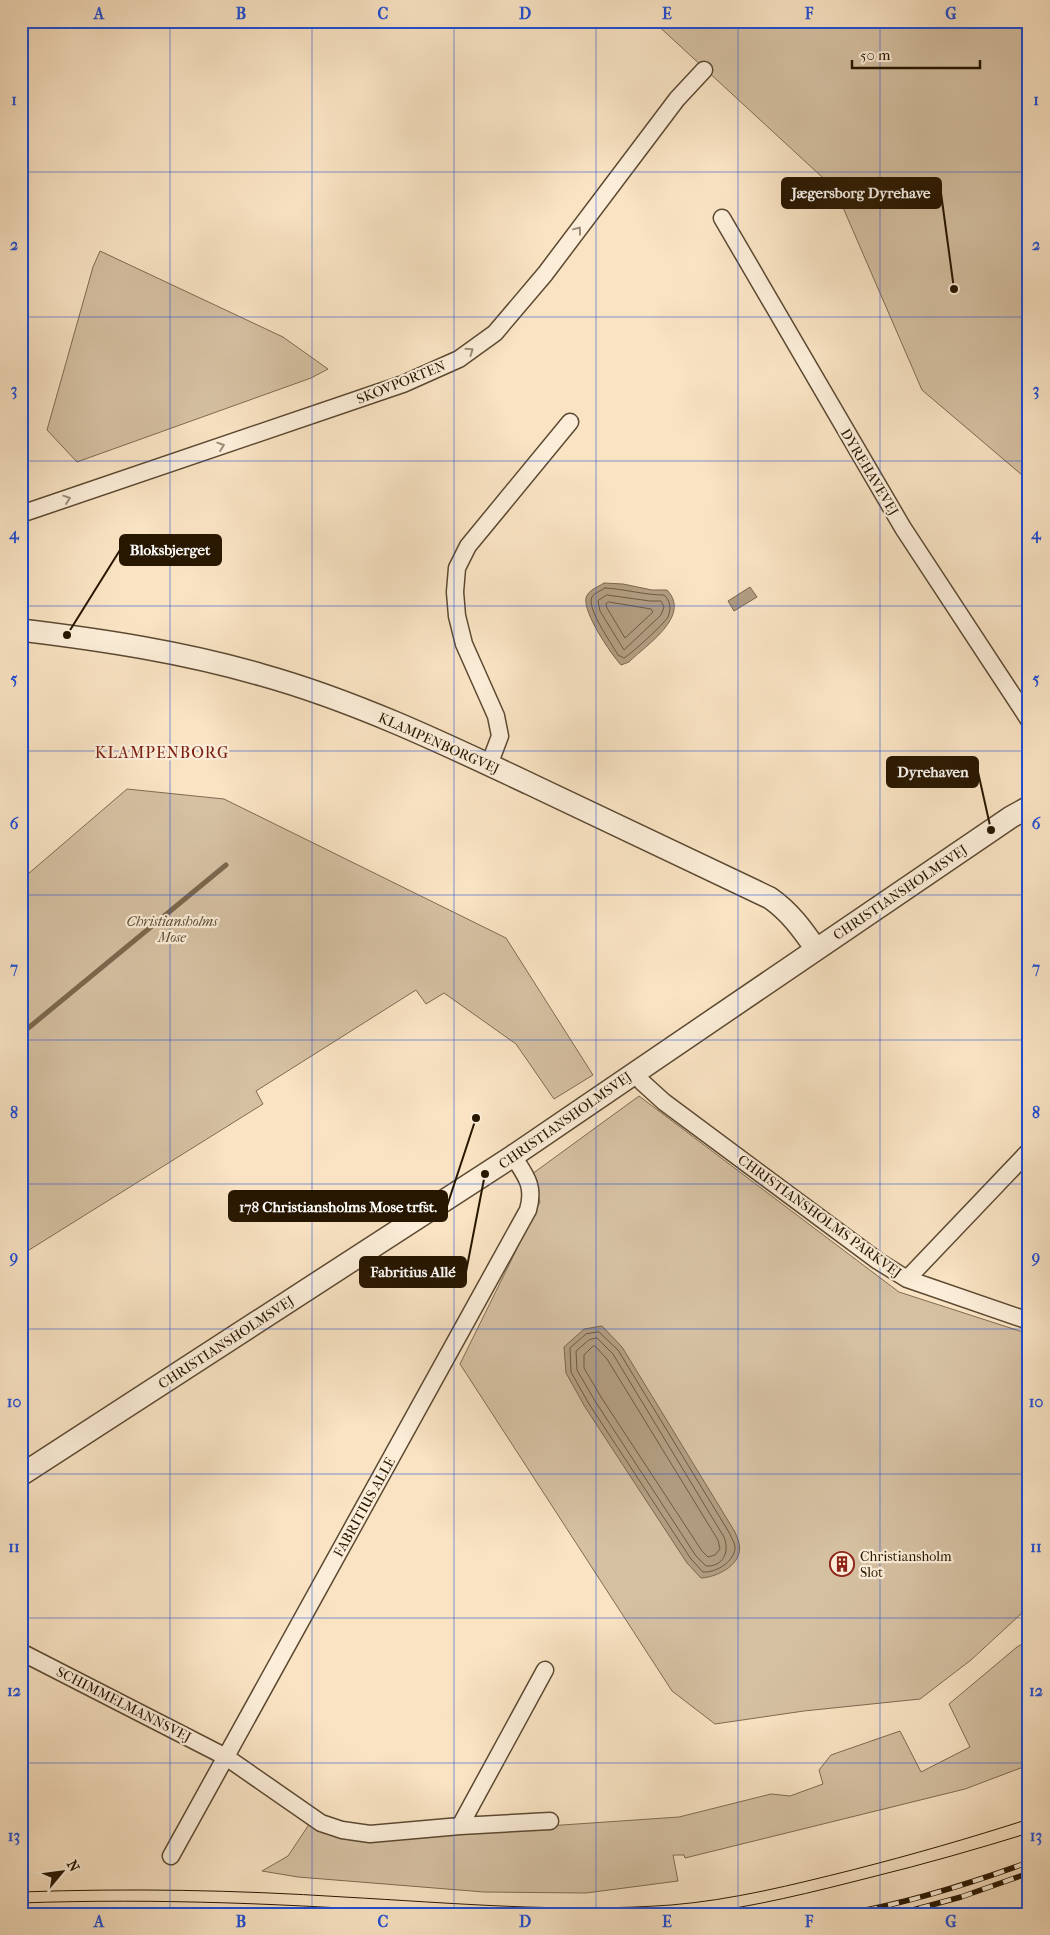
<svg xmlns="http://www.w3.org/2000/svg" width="1050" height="1935" font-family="'IM FELL French Canon',serif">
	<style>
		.green { fill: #d5c0a2; stroke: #7e6b51 }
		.water { fill: #b29d81; stroke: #7a674d }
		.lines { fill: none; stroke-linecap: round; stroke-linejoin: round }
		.shore { stroke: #6c5a40; stroke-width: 1 }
		.stream { stroke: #7a674d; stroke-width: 5 }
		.minor-casing { stroke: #5c4931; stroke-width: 19 }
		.tertiary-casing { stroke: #5c4931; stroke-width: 24 }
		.minor { stroke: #fbedd8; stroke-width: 16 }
		.tertiary { stroke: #fbedd8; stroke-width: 21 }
		.tram { stroke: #271600; stroke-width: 1 }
		.rail-casing { stroke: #271600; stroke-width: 5.5 }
		.rail { stroke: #fbedd8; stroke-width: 4; stroke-dasharray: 11; stroke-linecap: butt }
		.oneway { stroke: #9c8c77 }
		.grid { fill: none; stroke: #1d4ed8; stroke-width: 1; stroke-opacity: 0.55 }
		.labels { text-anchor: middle; stroke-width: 4.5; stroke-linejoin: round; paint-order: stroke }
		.street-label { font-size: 14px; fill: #271600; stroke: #fbedd8 }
		.park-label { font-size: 14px; font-style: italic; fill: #5b4931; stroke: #fbedd8 }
		.poi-label { font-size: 14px; fill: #271600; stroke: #fbedd8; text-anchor: start }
		.quarter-label { font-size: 16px; letter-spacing: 1px; fill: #7a1f14; stroke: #fbedd8 }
		.leader { fill: none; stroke: #271600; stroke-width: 2 }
		.callout-dot { fill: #271600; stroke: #fbedd8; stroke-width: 2 }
		.callout { fill: #271600; stroke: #271600; stroke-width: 2 }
		.callout-label { font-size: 15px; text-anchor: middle; font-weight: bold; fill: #fff }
		.neatline { fill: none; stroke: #1d4ed8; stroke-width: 2 }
		.grid-label { font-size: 16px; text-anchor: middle; font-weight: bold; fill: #1d4ed8 }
	</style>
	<rect width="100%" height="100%" fill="#f9e3c3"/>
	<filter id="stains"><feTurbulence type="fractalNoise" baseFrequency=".004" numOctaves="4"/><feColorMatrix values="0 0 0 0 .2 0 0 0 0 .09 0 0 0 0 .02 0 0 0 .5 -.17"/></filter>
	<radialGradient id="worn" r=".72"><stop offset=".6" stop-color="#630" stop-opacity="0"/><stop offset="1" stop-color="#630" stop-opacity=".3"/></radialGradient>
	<path class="green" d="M 653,21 L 1029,21 L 1029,481 L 922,390 L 835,189 Z
		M 100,251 L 283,337 L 328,369 L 311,378 L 77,462 L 47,430 L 93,267 Z
		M 127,789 L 224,799 L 506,938 L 593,1075 L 554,1099 L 516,1044 L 444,993 L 426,1004 L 416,990 L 256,1091 L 263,1104 L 21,1255 L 21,880 Z
		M 639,1096 L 899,1292 L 1029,1334 L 1029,1605 L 1022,1613 L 971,1660 L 920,1699 L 804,1711 L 715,1724 L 672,1691 L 460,1364 L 540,1202 L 532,1174 Z
		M 1029,1640 L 1029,1752 L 1025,1755 L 1026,1766 L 965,1789 L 685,1858 L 684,1855 L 673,1855 L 678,1881 L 586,1893 L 484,1892 L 298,1877 L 262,1871 L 288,1856 L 310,1823 L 460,1832 L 679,1817 L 771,1794 L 790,1796 L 823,1784 L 819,1770 L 831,1755 L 900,1731 L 921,1772 L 970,1747 L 949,1704 L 1017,1647 Z"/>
	<path class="water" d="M 604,583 L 623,584 L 652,590 L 667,590 C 692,616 646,645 629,662 L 621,665 C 611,654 583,613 586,598 C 588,590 598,587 604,583 Z
		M 750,587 L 757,597 L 734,611 L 728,601 Z
		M 602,1326 L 622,1347 L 735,1532 C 736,1535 738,1539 739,1543 C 744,1564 718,1577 701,1578 L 687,1563 L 585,1407 L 566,1373 L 564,1347 L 584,1329 Z"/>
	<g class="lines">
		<path class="shore" d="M 605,588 C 625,589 644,595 664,595 C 671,601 671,609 668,617 C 664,624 631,654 624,658 L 618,655 C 612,644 586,608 592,597 C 594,593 601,591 605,588 Z
			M 607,595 L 650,601 L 661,601 L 664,607 L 661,615 L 624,650 L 600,611 L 598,601 Z
			M 609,602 L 651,609 L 653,612 L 625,638 L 607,608 L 606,604 Z
			M 599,1332 L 618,1350 L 730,1534 C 731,1537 734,1542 735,1546 C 736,1561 716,1573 703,1572 L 691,1559 L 589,1404 L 571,1372 L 570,1348 L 586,1334 Z
			M 597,1338 L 613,1354 L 724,1537 C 730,1552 723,1567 706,1566 L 696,1556 L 595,1401 L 577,1370 L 576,1351 L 589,1340 Z
			M 595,1346 L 607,1359 L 718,1540 L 720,1549 L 715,1555 L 708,1557 L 702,1551 L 601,1397 L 584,1368 L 584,1355 L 592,1347 Z"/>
		<path class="stream" d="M 21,1034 L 226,865"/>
		<defs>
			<path id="minor" d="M 722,218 L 903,528 L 1029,720
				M 21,514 L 403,384 L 459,359 L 495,333 L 545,274 L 677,99 L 704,70
				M 489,765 L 500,736 L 496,716 L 464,644 L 457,616 L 455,592 L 457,568 L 468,546 L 570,422
				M 635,1072 L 642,1082 L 664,1102 L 878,1261 L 907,1279 L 1029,1321
				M 907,1279 L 1029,1151
				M 21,1652 L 226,1757 L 321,1823 L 342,1830 L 370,1834 L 460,1826 L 545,1670
				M 460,1826 L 550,1821
				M 171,1856 L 528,1210 C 535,1186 526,1176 513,1156"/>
			<path id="tertiary" d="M 21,630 C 103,640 183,652 262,675 C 355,701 443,743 530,784 C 610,822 690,860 770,898 C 790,912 802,929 816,949
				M 21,1475 L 513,1156 L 1011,817 L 1029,807"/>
		</defs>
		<use href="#minor" class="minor-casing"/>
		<use href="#tertiary" class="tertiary-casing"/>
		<use href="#minor" class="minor"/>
		<use href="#tertiary" class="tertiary"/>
		<path class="tram" d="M 21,1892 C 129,1888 236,1890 344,1897 C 453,1903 561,1913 671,1905 C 732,1900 792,1885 852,1870 C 911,1855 970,1838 1029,1819
			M 21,1903 C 158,1898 295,1904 431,1914
			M 694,1914 C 754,1907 813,1892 872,1877 C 925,1864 977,1849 1029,1833"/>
		<defs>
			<path id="rail" d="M 845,1914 C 908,1903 969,1884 1029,1862
				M 898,1914 L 961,1897 L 1029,1873"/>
		</defs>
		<use href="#rail" class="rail-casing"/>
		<use href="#rail" class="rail"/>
	</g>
	<defs><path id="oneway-chevron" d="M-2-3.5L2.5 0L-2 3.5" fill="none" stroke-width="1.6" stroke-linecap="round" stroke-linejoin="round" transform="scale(1.25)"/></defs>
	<g class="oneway">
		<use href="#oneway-chevron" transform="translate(578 230) rotate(-53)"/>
		<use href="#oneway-chevron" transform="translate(470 351) rotate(-35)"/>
		<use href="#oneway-chevron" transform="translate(221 446) rotate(-19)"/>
		<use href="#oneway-chevron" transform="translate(67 499) rotate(-19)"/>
	</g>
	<path class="grid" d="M 170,21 L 170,1914M 312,21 L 312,1914M 454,21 L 454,1914M 596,21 L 596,1914M 738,21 L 738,1914M 880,21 L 880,1914M 21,172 L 1029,172M 21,317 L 1029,317M 21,461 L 1029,461M 21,606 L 1029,606M 21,751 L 1029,751M 21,895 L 1029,895M 21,1040 L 1029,1040M 21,1184 L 1029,1184M 21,1329 L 1029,1329M 21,1474 L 1029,1474M 21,1618 L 1029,1618M 21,1763 L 1029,1763"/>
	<defs>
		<symbol id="building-ring" viewBox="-11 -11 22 22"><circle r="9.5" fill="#fbedd8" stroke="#8f2418" stroke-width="1.5"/><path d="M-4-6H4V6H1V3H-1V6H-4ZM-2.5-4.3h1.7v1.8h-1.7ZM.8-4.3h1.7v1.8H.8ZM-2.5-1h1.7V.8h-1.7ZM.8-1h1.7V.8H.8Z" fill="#8f2418"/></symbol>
	</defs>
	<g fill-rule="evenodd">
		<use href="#building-ring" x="828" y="1550" width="28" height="28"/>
	</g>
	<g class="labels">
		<g class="street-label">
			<text transform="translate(401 382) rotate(-22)" y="5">SKOVPORTEN</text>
			<text transform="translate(870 472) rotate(59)" y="5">DYREHAVEVEJ</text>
			<text transform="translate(439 743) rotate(24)" y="5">KLAMPENBORGVEJ</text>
			<text transform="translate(900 892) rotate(-34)" y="5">CHRISTIANSHOLMSVEJ</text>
			<text transform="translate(565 1120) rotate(-35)" y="5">CHRISTIANSHOLMSVEJ</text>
			<text transform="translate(820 1216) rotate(36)" y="5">CHRISTIANSHOLMS PARKVEJ</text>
			<text transform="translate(226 1342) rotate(-33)" y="5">CHRISTIANSHOLMSVEJ</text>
			<text transform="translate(364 1507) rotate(-61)" y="5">FABRITIUS ALLE</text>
			<text transform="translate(124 1704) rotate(27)" y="5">SCHIMMELMANNSVEJ</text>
		</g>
		<g class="park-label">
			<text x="172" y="926">Christiansholms<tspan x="172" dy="16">Mose</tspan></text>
		</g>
		<g class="poi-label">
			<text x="860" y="1561">Christiansholm<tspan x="860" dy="16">Slot</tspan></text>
		</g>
		<g class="quarter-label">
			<text x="162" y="758">KLAMPENBORG</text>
		</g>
	</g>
	<path class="leader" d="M954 289L941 193M67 635L120 550M991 830L978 772M476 1118L447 1206M485 1174L466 1272"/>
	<g class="callout-dot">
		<circle cx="954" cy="289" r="5"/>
		<circle cx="67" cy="635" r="5"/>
		<circle cx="991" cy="830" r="5"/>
		<circle cx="476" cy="1118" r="5"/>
		<circle cx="485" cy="1174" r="5"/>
	</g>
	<g class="callout">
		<rect x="782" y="178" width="159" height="30" rx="5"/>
		<rect x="120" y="535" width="101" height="30" rx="5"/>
		<rect x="887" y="757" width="91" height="30" rx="5"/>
		<rect x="229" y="1191" width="218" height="30" rx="5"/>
		<rect x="360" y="1257" width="106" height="30" rx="5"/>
	</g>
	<g class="callout-label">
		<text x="861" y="198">Jægersborg Dyrehave</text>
		<text x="170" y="555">Bloksbjerget</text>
		<text x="933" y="777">Dyrehaven</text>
		<text x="338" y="1212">178 Christiansholms Mose trfst.</text>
		<text x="413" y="1277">Fabritius Allé</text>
	</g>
	<rect width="1050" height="1935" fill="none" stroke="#f9e3c3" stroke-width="55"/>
	<g transform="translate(62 1872) rotate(61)" stroke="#fbedd8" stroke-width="4" paint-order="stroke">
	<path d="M0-4L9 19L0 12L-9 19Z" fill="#271600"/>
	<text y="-8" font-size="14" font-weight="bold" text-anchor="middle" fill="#271600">N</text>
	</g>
	<path d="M852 60v8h128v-8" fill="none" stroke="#271600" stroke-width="2.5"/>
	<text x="860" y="60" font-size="15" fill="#271600" stroke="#fbedd8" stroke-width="4" paint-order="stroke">50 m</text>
	<rect x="28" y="28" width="994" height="1880" class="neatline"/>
	<g class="grid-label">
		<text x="99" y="19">A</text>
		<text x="241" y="19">B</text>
		<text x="383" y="19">C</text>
		<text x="525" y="19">D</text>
		<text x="667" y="19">E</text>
		<text x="809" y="19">F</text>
		<text x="951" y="19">G</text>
		<text x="14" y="105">1</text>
		<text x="1036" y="105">1</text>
		<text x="14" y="250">2</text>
		<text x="1036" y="250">2</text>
		<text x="14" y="395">3</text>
		<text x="1036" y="395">3</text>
		<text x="14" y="539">4</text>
		<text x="1036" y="539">4</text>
		<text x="14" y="684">5</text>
		<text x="1036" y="684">5</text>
		<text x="14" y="829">6</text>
		<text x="1036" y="829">6</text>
		<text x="14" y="973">7</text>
		<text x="1036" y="973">7</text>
		<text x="14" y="1118">8</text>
		<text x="1036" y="1118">8</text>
		<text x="14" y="1262">9</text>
		<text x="1036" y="1262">9</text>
		<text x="14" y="1407">10</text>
		<text x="1036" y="1407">10</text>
		<text x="14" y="1552">11</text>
		<text x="1036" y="1552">11</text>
		<text x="14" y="1696">12</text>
		<text x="1036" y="1696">12</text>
		<text x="14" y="1841">13</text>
		<text x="1036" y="1841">13</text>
		<text x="99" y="1927">A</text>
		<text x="241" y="1927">B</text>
		<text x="383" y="1927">C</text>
		<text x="525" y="1927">D</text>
		<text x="667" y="1927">E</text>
		<text x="809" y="1927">F</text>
		<text x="951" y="1927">G</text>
	</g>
	<rect width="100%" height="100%" filter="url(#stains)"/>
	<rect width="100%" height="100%" fill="url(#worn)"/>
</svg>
